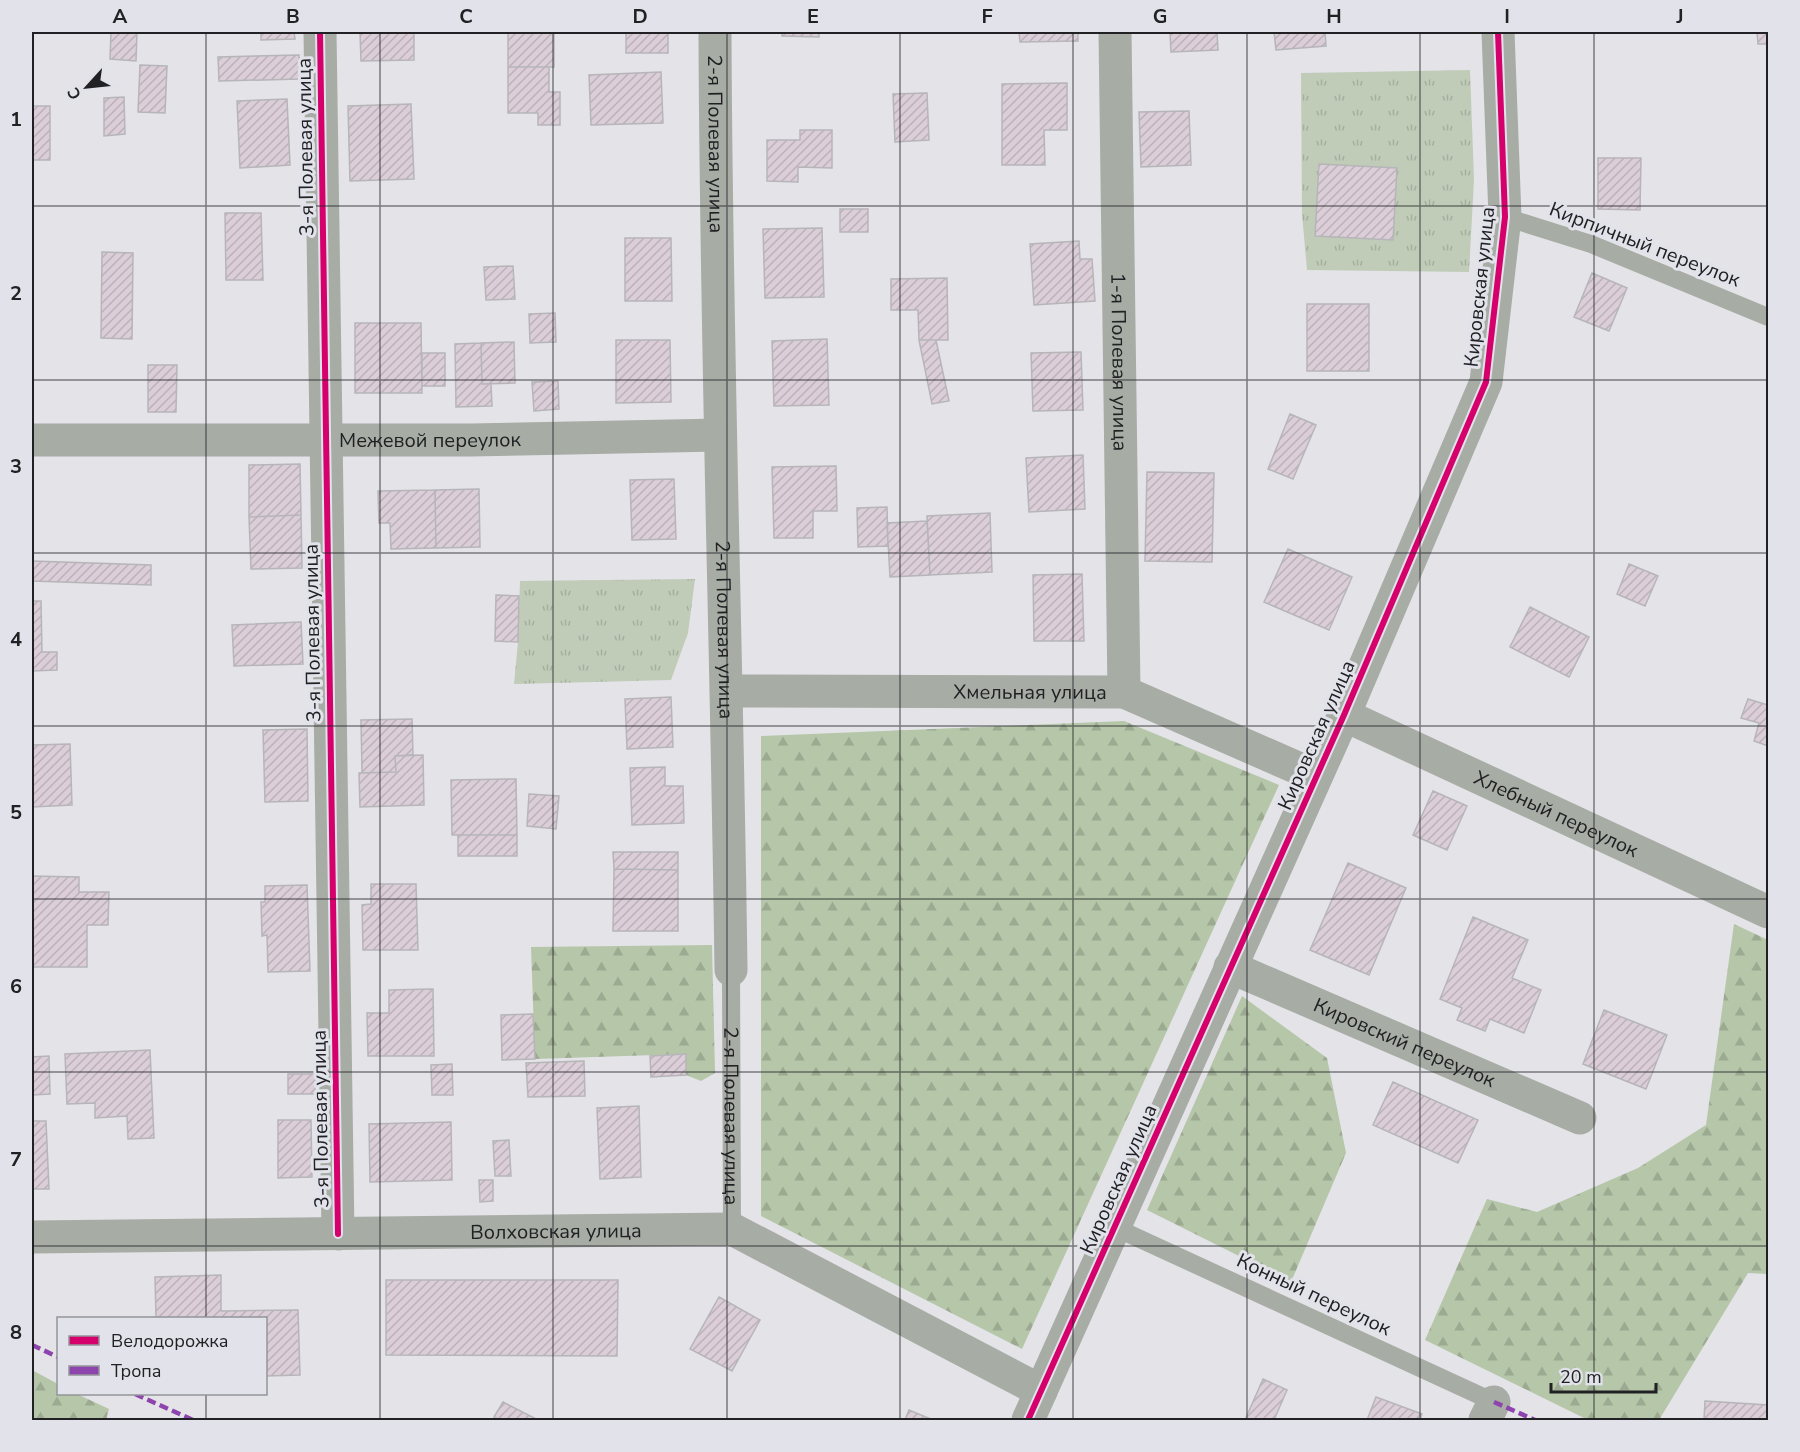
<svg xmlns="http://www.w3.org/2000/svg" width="1800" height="1452" font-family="'Nunito Sans',sans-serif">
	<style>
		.grass { fill: url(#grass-tufts) }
		.forest { fill: url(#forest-firs) }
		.building { fill: url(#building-hatch); stroke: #b6b5b8; stroke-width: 1.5 }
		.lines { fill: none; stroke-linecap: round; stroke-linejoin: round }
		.service { stroke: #a7aca5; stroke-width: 18 }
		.minor { stroke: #a7aca5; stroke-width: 33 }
		.quiet { stroke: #8e44ad; stroke-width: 4.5; stroke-dasharray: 9 4.5; stroke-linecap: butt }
		.cycleway-casing { stroke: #e1e2ea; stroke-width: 10 }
		.cycleway { stroke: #d6006c; stroke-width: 6 }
		.grid { fill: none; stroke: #212124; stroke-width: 1.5; stroke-opacity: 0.55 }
		.labels { text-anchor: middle; stroke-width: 6; stroke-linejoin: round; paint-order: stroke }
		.street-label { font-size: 20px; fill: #212124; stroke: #e1e2ea }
		.neatline { fill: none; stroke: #212124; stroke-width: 2 }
		.grid-label { font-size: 20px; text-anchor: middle; font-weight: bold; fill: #212124 }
	</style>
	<defs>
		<pattern id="grass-tufts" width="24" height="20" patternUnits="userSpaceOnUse" patternTransform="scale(1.5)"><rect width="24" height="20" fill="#c0ccb8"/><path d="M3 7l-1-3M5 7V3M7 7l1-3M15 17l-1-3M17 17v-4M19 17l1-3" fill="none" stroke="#a5af9e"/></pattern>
		<pattern id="forest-firs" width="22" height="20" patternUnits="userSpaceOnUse" patternTransform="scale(1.5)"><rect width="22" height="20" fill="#b5c6a9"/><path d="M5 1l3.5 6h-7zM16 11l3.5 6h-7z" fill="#9baa91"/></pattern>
		<pattern id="building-hatch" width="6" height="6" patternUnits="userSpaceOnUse" patternTransform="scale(1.5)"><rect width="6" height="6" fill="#dbced8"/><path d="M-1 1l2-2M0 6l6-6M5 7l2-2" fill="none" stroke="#bcb1b9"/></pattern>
	</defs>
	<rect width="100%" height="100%" fill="#e3e3e8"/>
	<path class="grass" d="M 1470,70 L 1474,180 L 1469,272 L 1307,270 L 1302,214 L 1301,73 Z
		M 695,579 L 688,633 L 671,680 L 514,684 L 518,642 L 520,581 Z"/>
	<path class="forest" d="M 1124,721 L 1279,785 L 1022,1349 L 761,1216 L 761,736 Z
		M 1734,924 L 1768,940 L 1768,1274 L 1748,1273 L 1659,1420 L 1588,1420 L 1425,1340 L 1487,1199 L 1537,1212 L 1638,1168 L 1706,1125 Z
		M 712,945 L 715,1073 L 701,1081 L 686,1075 L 685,1054 L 535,1059 L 531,947 Z
		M 1242,996 L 1327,1058 L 1346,1153 L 1291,1282 L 1147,1210 Z
		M 32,1370 L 58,1384 L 58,1394 L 77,1394 L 109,1409 L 106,1420 L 32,1420 Z"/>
	<path class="building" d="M 111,32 L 137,32 L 136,61 L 110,59 Z
		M 261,32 L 294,32 L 295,39 L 261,40 Z
		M 360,32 L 414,32 L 414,60 L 361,61 Z
		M 508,32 L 554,32 L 554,67 L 508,67 Z
		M 626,32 L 668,32 L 668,53 L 626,53 Z
		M 782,32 L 819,32 L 819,37 L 782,36 Z
		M 1019,32 L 1078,32 L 1078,41 L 1020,42 Z
		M 1170,32 L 1217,32 L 1218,50 L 1171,52 Z
		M 1274,32 L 1325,32 L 1326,46 L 1276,50 Z
		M 1757,32 L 1768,32 L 1768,44 L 1758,44 Z
		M 299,55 L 300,79 L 219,81 L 218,57 Z
		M 140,65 L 167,66 L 165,113 L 138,112 Z
		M 508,67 L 549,67 L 549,92 L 560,92 L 560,125 L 538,125 L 538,113 L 508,113 Z
		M 661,72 L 663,123 L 591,125 L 589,75 Z
		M 1067,83 L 1067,130 L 1044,130 L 1045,165 L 1002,165 L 1002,84 Z
		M 927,93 L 929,140 L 895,142 L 893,94 Z
		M 124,97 L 125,134 L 104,136 L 104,98 Z
		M 287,99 L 290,165 L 240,168 L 237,101 Z
		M 411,104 L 414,179 L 350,181 L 348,106 Z
		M 32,106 L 50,106 L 50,160 L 32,160 Z
		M 1189,111 L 1191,165 L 1141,167 L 1139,112 Z
		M 800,130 L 832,130 L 832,168 L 798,167 L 798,182 L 767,181 L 767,140 L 800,140 Z
		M 1598,158 L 1641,158 L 1640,210 L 1598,209 Z
		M 1319,164 L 1397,168 L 1393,240 L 1315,236 Z
		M 840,209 L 868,209 L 868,232 L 840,232 Z
		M 225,213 L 261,213 L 263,280 L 226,280 Z
		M 822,228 L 824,297 L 765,298 L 763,229 Z
		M 625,238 L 671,238 L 672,301 L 625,301 Z
		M 1079,241 L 1080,259 L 1092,259 L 1095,301 L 1034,305 L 1030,244 Z
		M 102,252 L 133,253 L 132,339 L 101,338 Z
		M 513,266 L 515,299 L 486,300 L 484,267 Z
		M 1592,273 L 1627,288 L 1609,331 L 1574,317 Z
		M 947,278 L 948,340 L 919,340 L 918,310 L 891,310 L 891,279 Z
		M 1307,304 L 1369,304 L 1369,371 L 1307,371 Z
		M 555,313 L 556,342 L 530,343 L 529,314 Z
		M 355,323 L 421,323 L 422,393 L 355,393 Z
		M 827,339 L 829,405 L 774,406 L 772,341 Z
		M 616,340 L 670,340 L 671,402 L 616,403 Z
		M 919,340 L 936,340 L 949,401 L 932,404 Z
		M 514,342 L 515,383 L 482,384 L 481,343 Z
		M 481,343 L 482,384 L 491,384 L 492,406 L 456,407 L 455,344 Z
		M 1081,352 L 1083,410 L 1033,411 L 1031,353 Z
		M 422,353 L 445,353 L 445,386 L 422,386 Z
		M 148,365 L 177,365 L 176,412 L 148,412 Z
		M 558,381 L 559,409 L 534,411 L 532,382 Z
		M 1290,414 L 1316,425 L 1293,479 L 1268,469 Z
		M 1083,455 L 1085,509 L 1029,512 L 1026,458 Z
		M 300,464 L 301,515 L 249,517 L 249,465 Z
		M 836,466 L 837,511 L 813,511 L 813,538 L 774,538 L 772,467 Z
		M 1147,472 L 1214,473 L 1212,562 L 1145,561 Z
		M 674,479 L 676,539 L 632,540 L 630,480 Z
		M 479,489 L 480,547 L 436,548 L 435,490 Z
		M 435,490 L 436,548 L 391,549 L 390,523 L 379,523 L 378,491 Z
		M 887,507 L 888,546 L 858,547 L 857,508 Z
		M 990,513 L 992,572 L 930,575 L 927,516 Z
		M 301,515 L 302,568 L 251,569 L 249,517 Z
		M 927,521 L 930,575 L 890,577 L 887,523 Z
		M 1288,549 L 1352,577 L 1329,630 L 1264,602 Z
		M 32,561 L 151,565 L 151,585 L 32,581 Z
		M 1629,564 L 1658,576 L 1645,606 L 1617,594 Z
		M 1082,574 L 1084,641 L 1034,641 L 1033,575 Z
		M 496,595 L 519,596 L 518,642 L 495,641 Z
		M 32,601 L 41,601 L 42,652 L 57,652 L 57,670 L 32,671 Z
		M 1530,607 L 1589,637 L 1569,677 L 1510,647 Z
		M 301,622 L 303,664 L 234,666 L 232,625 Z
		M 671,697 L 673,747 L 627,749 L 625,699 Z
		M 1748,699 L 1768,705 L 1768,746 L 1754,741 L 1759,723 L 1741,718 Z
		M 412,719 L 413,755 L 395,756 L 396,772 L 362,773 L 361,720 Z
		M 307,729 L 308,801 L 265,802 L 263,730 Z
		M 70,744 L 72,805 L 32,807 L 32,745 Z
		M 423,755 L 424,805 L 360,807 L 359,773 L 396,772 L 395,756 Z
		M 665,767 L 665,786 L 683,786 L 684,823 L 632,825 L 630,768 Z
		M 516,779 L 517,835 L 452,835 L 451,780 Z
		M 1433,791 L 1467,806 L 1447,850 L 1413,835 Z
		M 529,794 L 559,796 L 556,829 L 527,826 Z
		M 458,835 L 517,835 L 517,856 L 458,856 Z
		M 613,852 L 678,852 L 678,870 L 614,869 Z
		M 1348,863 L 1406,888 L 1369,975 L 1310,950 Z
		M 614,869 L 678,870 L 678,931 L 613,931 Z
		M 32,876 L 79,877 L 79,892 L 109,892 L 108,925 L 87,925 L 87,967 L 33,967 Z
		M 371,884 L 416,884 L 418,950 L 363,950 L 362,905 L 371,904 Z
		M 307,885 L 310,971 L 268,972 L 267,935 L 262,936 L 261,902 L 265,902 L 265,886 Z
		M 1473,917 L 1528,940 L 1512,978 L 1541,990 L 1524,1033 L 1490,1019 L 1485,1031 L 1457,1020 L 1462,1008 L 1440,999 Z
		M 433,989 L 434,1056 L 368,1056 L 367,1013 L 389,1013 L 389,990 Z
		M 1604,1010 L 1667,1035 L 1646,1089 L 1583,1064 Z
		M 533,1014 L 535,1059 L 502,1060 L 501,1015 Z
		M 150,1050 L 154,1138 L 128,1139 L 127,1116 L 95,1118 L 95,1103 L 67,1104 L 65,1054 Z
		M 686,1054 L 686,1075 L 651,1077 L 650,1056 Z
		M 49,1056 L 50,1094 L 32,1095 L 32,1057 Z
		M 584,1061 L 585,1096 L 528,1097 L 526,1063 Z
		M 452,1064 L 453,1095 L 432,1095 L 431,1065 Z
		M 288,1074 L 315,1074 L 315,1094 L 288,1094 Z
		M 1393,1082 L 1478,1120 L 1458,1163 L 1373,1125 Z
		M 639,1106 L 641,1177 L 600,1179 L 597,1108 Z
		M 278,1120 L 311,1120 L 312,1177 L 278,1178 Z
		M 32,1121 L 46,1121 L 49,1189 L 32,1189 Z
		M 451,1122 L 452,1180 L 370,1182 L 369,1124 Z
		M 509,1140 L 511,1176 L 495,1176 L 493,1141 Z
		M 479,1180 L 493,1180 L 493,1201 L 480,1202 Z
		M 221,1275 L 221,1311 L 298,1310 L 300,1375 L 266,1376 L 266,1318 L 156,1318 L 155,1277 Z
		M 386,1280 L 618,1280 L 617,1356 L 386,1355 Z
		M 719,1297 L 760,1320 L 732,1371 L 690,1349 Z
		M 1263,1379 L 1287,1390 L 1274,1420 L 1245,1420 Z
		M 1376,1397 L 1422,1414 L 1420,1420 L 1367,1420 Z
		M 1705,1401 L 1768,1405 L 1768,1420 L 1704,1420 Z
		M 503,1402 L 538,1420 L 500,1420 L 494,1417 Z
		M 909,1410 L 933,1420 L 905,1420 Z"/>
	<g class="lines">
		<g class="service">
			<path d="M 1505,217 L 1591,244 L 1768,317"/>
			<path id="s1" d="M 731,970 L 732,1229"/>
			<path d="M 1114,1227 L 1494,1402"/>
		</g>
		<g class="minor">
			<path d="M 320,32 L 338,1234"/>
			<path id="s2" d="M 715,32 C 716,344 727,657 731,970"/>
			<path id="s3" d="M 1115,32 L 1124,692"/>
			<path id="s4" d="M 32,440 L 471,440 L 720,435"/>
			<path id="s5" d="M 727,691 L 1124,692 L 1316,776"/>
			<path id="s6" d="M 1344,715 L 1768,912"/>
			<path id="s7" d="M 1230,967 L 1580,1118"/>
			<path id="s8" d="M 32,1237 L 732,1229 L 1041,1391"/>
			<path d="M 1028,1420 L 1344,715 L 1486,382 L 1505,217 L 1498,32"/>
			<path d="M 1485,1420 L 1494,1402"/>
		</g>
		<path class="quiet" d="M 32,1345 L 58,1357
			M 135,1394 L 193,1420
			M 1494,1402 L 1535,1420"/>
		<defs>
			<path id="cycleway" d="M 320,32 L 338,1234
				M 1028,1420 L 1344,715 L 1486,382 L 1505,217 L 1498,32"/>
		</defs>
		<use href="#cycleway" class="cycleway-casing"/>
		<use href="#cycleway" class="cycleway"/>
	</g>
	<path class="grid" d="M 206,32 L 206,1318M 380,32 L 380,1420M 553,32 L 553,1420M 727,32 L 727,1420M 900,32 L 900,1420M 1073,32 L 1073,1420M 1247,32 L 1247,1420M 1420,32 L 1420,1420M 1594,32 L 1594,1420M 32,206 L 1768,206M 32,380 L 1768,380M 32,553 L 1768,553M 32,726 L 1768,726M 32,899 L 1768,899M 32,1072 L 1768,1072M 32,1246 L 1768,1246M 206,1394 L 206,1420"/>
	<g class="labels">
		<g class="street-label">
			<text dy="7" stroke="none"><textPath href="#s2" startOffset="112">2-я Полевая улица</textPath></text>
			<text transform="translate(305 147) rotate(-91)" y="7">3-я Полевая улица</text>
			<text transform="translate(1645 244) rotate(21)" y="7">Кирпичный переулок</text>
			<text transform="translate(1479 287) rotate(-84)" y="7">Кировская улица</text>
			<text dy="7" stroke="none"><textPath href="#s3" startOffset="330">1-я Полевая улица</textPath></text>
			<text dy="7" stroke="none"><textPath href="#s4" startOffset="398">Межевой переулок</textPath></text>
			<text dy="7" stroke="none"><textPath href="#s2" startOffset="598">2-я Полевая улица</textPath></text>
			<text transform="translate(312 633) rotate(-91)" y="7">3-я Полевая улица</text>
			<text dy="7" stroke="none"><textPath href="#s5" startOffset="303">Хмельная улица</textPath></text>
			<text transform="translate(1316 735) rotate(-66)" y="7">Кировская улица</text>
			<text dy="7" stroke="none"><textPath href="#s6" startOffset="234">Хлебный переулок</textPath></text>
			<text dy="7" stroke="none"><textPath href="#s7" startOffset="190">Кировский переулок</textPath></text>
			<text dy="7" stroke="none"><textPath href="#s1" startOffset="146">2-я Полевая улица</textPath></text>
			<text transform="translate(320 1119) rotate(-91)" y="7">3-я Полевая улица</text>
			<text transform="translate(1118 1179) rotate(-66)" y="7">Кировская улица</text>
			<text dy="7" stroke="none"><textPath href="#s8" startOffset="524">Волховская улица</textPath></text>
			<text transform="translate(1314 1294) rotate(25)" y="7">Конный переулок</text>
		</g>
	</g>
	<rect width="1800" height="1452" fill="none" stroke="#e1e2ea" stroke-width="66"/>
	<rect x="57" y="1317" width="210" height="78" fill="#e1e2ea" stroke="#94959b" stroke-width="1.5"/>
	<rect x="69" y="1336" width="30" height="9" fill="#d6006c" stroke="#94959b" stroke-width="1.5"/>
	<text x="111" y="1347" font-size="18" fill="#212124">Велодорожка</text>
	<rect x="69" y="1366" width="30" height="9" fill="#8e44ad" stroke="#94959b" stroke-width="1.5"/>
	<text x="111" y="1377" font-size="18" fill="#212124">Тропа</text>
	<g transform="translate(87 87) rotate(243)" stroke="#e1e2ea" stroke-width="4.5" paint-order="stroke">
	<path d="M0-4.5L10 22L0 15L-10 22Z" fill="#212124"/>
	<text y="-9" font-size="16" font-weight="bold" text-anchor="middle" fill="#212124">С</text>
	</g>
	<path d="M1551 1383v9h105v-9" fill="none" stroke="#212124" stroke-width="3"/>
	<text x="1560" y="1383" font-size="18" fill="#212124" stroke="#e1e2ea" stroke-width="4.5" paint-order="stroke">20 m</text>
	<rect x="33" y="33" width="1734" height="1386" class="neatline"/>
	<g class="grid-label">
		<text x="120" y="23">A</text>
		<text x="293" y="23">B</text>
		<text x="466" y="23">C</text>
		<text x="640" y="23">D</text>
		<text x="813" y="23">E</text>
		<text x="987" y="23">F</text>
		<text x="1160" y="23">G</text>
		<text x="1334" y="23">H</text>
		<text x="1507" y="23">I</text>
		<text x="1680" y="23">J</text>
		<text x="16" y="126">1</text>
		<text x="16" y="300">2</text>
		<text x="16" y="473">3</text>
		<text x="16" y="646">4</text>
		<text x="16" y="819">5</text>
		<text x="16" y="993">6</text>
		<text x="16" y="1166">7</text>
		<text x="16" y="1339">8</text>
	</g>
</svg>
